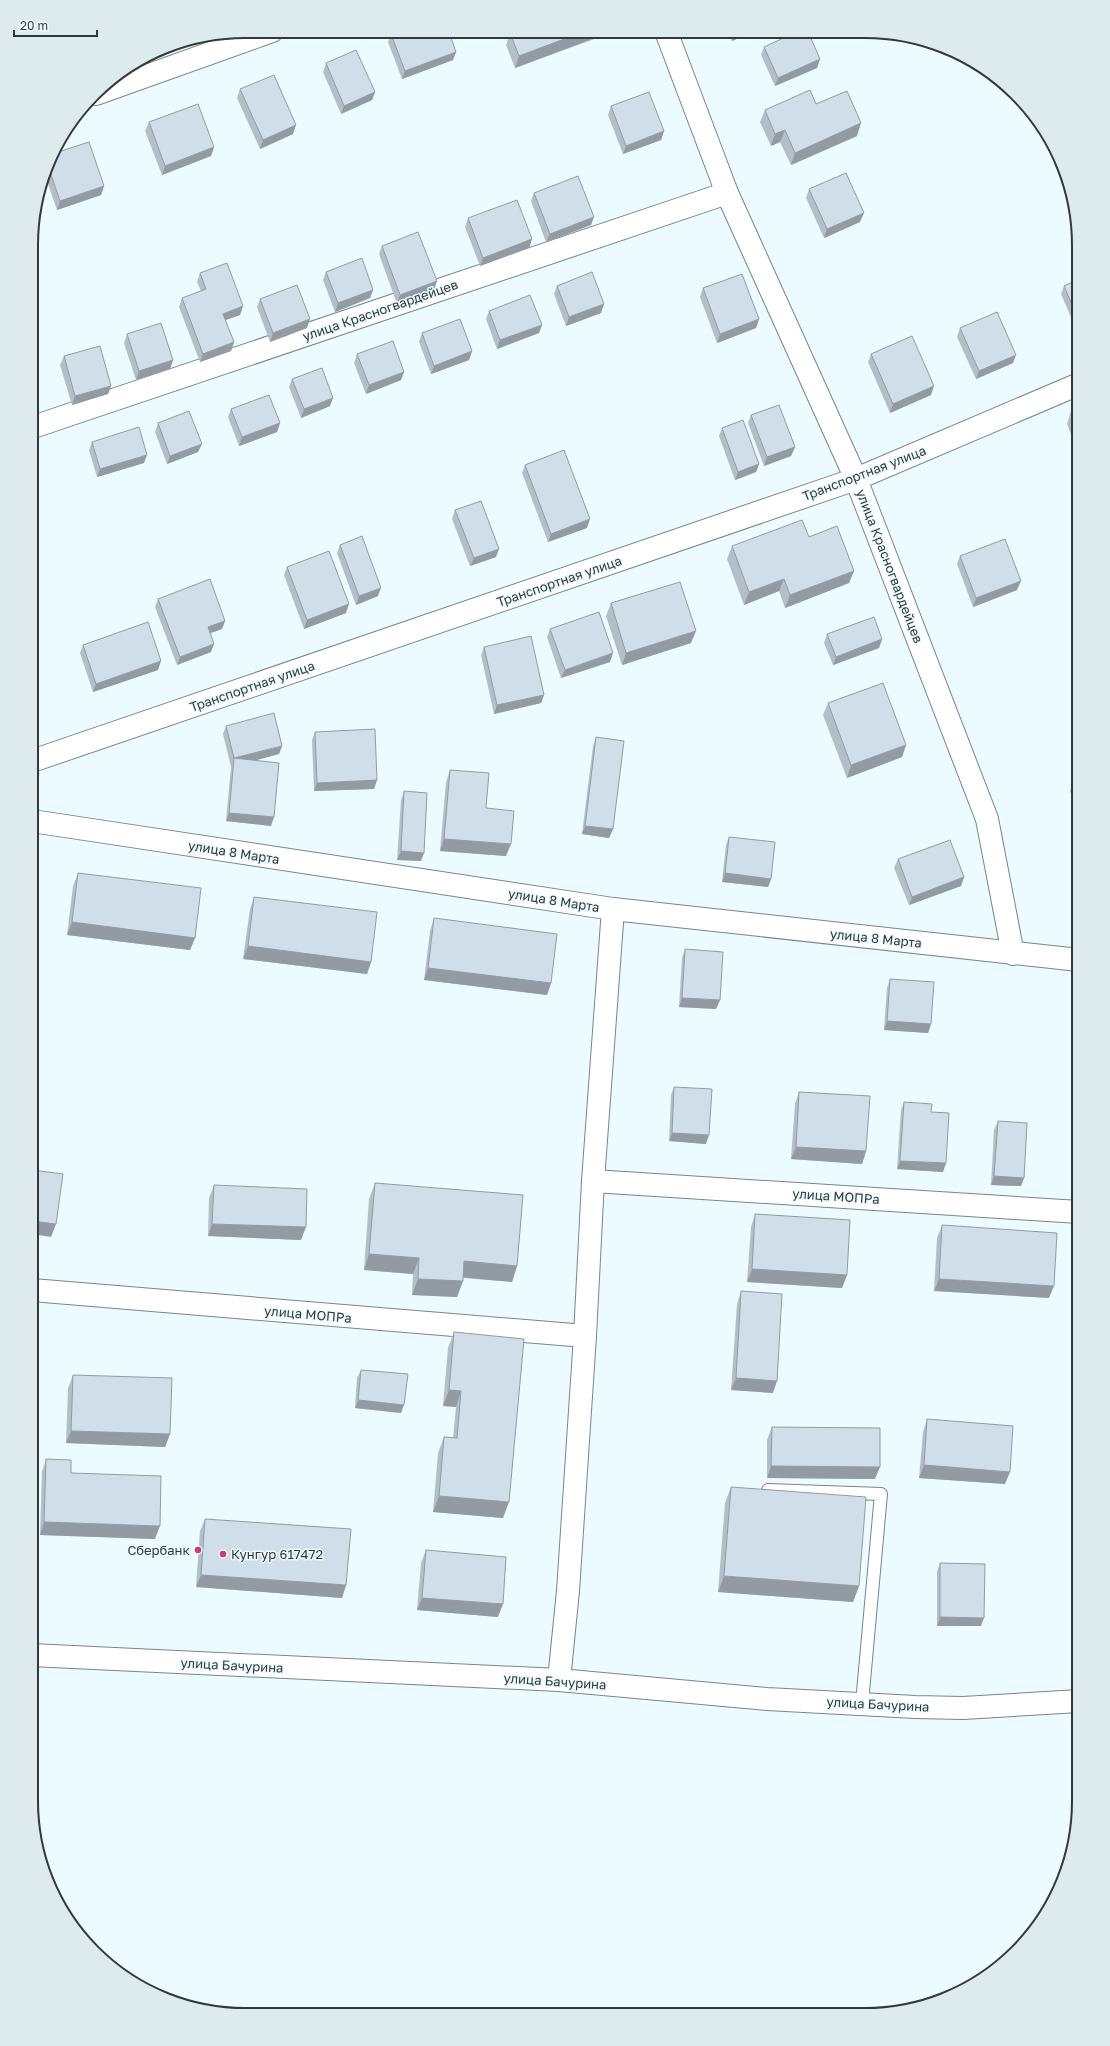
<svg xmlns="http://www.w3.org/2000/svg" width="1110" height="2046" font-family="'Golos Text',sans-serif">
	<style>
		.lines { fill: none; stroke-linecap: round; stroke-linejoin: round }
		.lane-casing { stroke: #75878b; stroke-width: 14 }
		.street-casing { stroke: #75878b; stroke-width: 24 }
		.secondary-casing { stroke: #75878b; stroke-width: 24 }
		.lane { stroke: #fff; stroke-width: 12 }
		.street { stroke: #fff; stroke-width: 22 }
		.secondary { stroke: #fff; stroke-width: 22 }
		.wall { fill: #b3bfc8 }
		.shaded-wall { fill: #929ba3 }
		.building { fill: #d0dee9; stroke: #929ba3 }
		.poi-dot { fill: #ca3e70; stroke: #ecfbff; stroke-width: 1.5 }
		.labels { text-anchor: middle; stroke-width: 3; stroke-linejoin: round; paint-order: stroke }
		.street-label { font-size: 13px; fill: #31393b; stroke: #ecfbff }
		.poi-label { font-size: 13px; fill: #31393b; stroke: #ecfbff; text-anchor: end }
		.rim { fill: none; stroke: #31393b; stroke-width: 2 }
	</style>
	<rect width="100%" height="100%" fill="#ecfbff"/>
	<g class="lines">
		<defs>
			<path id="lane" d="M 768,1490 L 881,1494 L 862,1703"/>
			<path id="street" d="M 96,94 L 272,31
				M 33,427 L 727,193
				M 32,761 L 856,479 L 1079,384
				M 32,821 L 613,909
				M 593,1181 L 1079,1212
				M 32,1290 L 585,1336"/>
			<path id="secondary" d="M 667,34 L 727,193 L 856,479 L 987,819 L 1013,954
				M 31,1655 L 559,1680 L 767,1699 L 915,1707 L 963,1708 L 1079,1701
				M 559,1680 L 568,1591 L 585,1336 L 593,1181 L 613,909 L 1079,960"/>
		</defs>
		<use href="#lane" class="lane-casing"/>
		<use href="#street" class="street-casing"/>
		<use href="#secondary" class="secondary-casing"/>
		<use href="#lane" class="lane"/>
		<use href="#street" class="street"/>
		<use href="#secondary" class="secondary"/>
	</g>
	<path class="wall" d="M 510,33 L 608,34 L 515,68 L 506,45 Z
		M 391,34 L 456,52 L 453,60 L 402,79 L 388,42 Z
		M 728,34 L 748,34 L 732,41 Z
		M 764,47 L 820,59 L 817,68 L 775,86 L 761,55 Z
		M 326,63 L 375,92 L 372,100 L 341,114 L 323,72 Z
		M 240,89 L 293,134 L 260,149 L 237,98 Z
		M 816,104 L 857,136 L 791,165 L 780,142 L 771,146 L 760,122 L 765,110 Z
		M 611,106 L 664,131 L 661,140 L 623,154 L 608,115 Z
		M 149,122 L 214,147 L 211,156 L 162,175 L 145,131 Z
		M 52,154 L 104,186 L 101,195 L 57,210 L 45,175 Z
		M 809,189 L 860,222 L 824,238 L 806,198 Z
		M 534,193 L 591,225 L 546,242 L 531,201 Z
		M 468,218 L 532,239 L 529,248 L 480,266 L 465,227 Z
		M 382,246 L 434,290 L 397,304 L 379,254 Z
		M 326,272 L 373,290 L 370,298 L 335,312 L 323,280 Z
		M 200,273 L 243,306 L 240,315 L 225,320 L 234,342 L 231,351 L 200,362 L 179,307 L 182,298 L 201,291 L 197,282 Z
		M 1079,279 L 1079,336 L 1061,294 L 1064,286 Z
		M 557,286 L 601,313 L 566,326 L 554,294 Z
		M 703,288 L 759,319 L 756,328 L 717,343 L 700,297 Z
		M 260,299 L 307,328 L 270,342 L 257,307 Z
		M 489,311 L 542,325 L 539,333 L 497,349 L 486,319 Z
		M 960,328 L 1013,363 L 976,379 L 957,337 Z
		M 422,333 L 472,351 L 469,360 L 431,374 L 419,342 Z
		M 127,334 L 173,360 L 170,369 L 136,380 L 124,343 Z
		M 357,354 L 404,372 L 401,380 L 366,394 L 354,363 Z
		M 871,354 L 931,395 L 890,413 L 868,362 Z
		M 64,356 L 111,386 L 108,394 L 72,405 L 60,365 Z
		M 292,379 L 330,406 L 301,418 L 289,387 Z
		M 1079,408 L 1079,456 L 1067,424 L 1071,411 Z
		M 231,409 L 280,423 L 277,432 L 239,446 L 228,417 Z
		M 751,415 L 795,447 L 791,456 L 764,466 L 748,423 Z
		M 158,423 L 198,452 L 167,464 L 155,432 Z
		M 722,428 L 759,464 L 756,472 L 735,480 L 719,436 Z
		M 92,442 L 144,463 L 97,477 L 89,450 Z
		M 525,465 L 587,528 L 548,542 L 522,473 Z
		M 455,510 L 496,557 L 470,566 L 452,519 Z
		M 809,537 L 854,571 L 849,583 L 785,608 L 779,591 L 744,605 L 727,559 L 732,546 Z
		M 340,545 L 378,596 L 356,605 L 337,553 Z
		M 960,556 L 1017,590 L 973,607 L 957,564 Z
		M 287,567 L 346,613 L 304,629 L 284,575 Z
		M 158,599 L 225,621 L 222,629 L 211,633 L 211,652 L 177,665 L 155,607 Z
		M 611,603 L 691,643 L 622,665 L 606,616 Z
		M 550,629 L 610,662 L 561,678 L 547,637 Z
		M 827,634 L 882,639 L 879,648 L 833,665 L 824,643 Z
		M 83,645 L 158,670 L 93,692 L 80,653 Z
		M 484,647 L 544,695 L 541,703 L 494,714 L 481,655 Z
		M 1078,685 L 1079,685 L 1079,704 L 1075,694 Z
		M 828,703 L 906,745 L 902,757 L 847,778 L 823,715 Z
		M 226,726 L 282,746 L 279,754 L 256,760 L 271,826 L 226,821 L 231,767 L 223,734 Z
		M 315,732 L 377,780 L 374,789 L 314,791 L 312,740 Z
		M 596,737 L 613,829 L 609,838 L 582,834 L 593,746 Z
		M 450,770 L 486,808 L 506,856 L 440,851 L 446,782 Z
		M 1079,780 L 1079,815 L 1070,791 L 1073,782 Z
		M 404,791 L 421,861 L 397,860 L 401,800 Z
		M 729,837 L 771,879 L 768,887 L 722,882 L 726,845 Z
		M 898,859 L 964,877 L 961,886 L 909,905 L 894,868 Z
		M 78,873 L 195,938 L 190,950 L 67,935 L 73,886 Z
		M 254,897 L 371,962 L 367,974 L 243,959 L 250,909 Z
		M 434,918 L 551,983 L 547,995 L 424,980 L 430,931 Z
		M 685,949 L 720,1000 L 716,1009 L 679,1007 L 682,958 Z
		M 890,979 L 931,1024 L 928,1033 L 884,1030 L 887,988 Z
		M 1079,1061 L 1079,1110 L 1076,1109 Z
		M 674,1087 L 706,1144 L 669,1141 L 671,1095 Z
		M 799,1092 L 866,1151 L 862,1164 L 791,1159 L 795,1104 Z
		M 904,1102 L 931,1112 L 943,1172 L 897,1169 L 901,1110 Z
		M 998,1121 L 1024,1178 L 1021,1186 L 991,1185 L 994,1130 Z
		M 375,1183 L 517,1266 L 512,1282 L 463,1278 L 463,1281 L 457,1297 L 412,1295 L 413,1274 L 364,1270 L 369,1199 Z
		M 214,1185 L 301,1240 L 208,1236 L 209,1198 Z
		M 755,1214 L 847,1275 L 842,1288 L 747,1282 L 751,1227 Z
		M 942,1225 L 1049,1298 L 934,1291 L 937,1238 Z
		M 741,1291 L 773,1393 L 731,1390 L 737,1304 Z
		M 454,1332 L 503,1518 L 433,1512 L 438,1453 L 444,1437 L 453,1438 L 456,1407 L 443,1406 L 448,1348 Z
		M 361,1370 L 401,1413 L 355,1408 L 357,1378 Z
		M 73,1375 L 170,1434 L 165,1447 L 66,1443 L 68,1388 Z
		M 927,1419 L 1005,1484 L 919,1478 L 923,1432 Z
		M 772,1427 L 875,1479 L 767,1478 L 767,1440 Z
		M 46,1459 L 71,1473 L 155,1539 L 40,1535 L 42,1472 Z
		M 731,1487 L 859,1586 L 853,1602 L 718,1592 L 725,1503 Z
		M 205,1519 L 346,1585 L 342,1598 L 196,1587 L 200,1531 Z
		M 426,1550 L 498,1617 L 417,1610 L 421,1563 Z
		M 1079,1550 L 1079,1602 L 1073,1602 L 1077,1555 Z
		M 940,1563 L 981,1626 L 937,1626 L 937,1572 Z"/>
	<path class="shaded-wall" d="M 580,33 L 608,33 L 515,68 L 519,56 Z
		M 734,34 L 748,34 L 732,41 Z
		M 456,52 L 453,60 L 402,79 L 405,71 Z
		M 820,59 L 817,68 L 775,86 L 778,78 Z
		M 375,92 L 372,100 L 341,114 L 344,106 Z
		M 861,123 L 857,136 L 791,165 L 795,153 Z
		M 296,125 L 293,134 L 260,149 L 263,140 Z
		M 785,130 L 780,142 L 771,146 L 775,134 Z
		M 664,131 L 661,140 L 623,154 L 626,146 Z
		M 214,147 L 211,156 L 162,175 L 165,166 Z
		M 104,186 L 101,195 L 57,210 L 60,201 Z
		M 864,213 L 860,222 L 824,238 L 827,229 Z
		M 594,217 L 591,225 L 546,242 L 550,234 Z
		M 532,239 L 529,248 L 480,266 L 483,258 Z
		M 437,281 L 434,290 L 397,304 L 400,295 Z
		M 373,290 L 370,298 L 335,312 L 338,303 Z
		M 604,304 L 601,313 L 566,326 L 569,317 Z
		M 243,306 L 240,315 L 220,322 L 223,314 Z
		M 310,319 L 307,328 L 270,342 L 273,333 Z
		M 759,319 L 756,328 L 717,343 L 720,334 Z
		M 542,325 L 539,333 L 497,349 L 500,340 Z
		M 234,342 L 231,351 L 200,362 L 203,354 Z
		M 472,351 L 469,360 L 431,374 L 434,366 Z
		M 1016,355 L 1013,363 L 976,379 L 979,371 Z
		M 173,360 L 170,369 L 136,380 L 139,371 Z
		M 404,372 L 401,380 L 366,394 L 369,385 Z
		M 111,386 L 108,394 L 72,405 L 75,396 Z
		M 934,386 L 931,395 L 890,413 L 893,404 Z
		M 333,398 L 330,406 L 301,418 L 304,409 Z
		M 280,423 L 277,432 L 239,446 L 242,437 Z
		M 202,444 L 198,452 L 167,464 L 170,456 Z
		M 795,447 L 791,456 L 764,466 L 767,457 Z
		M 147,455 L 144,463 L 97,477 L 100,469 Z
		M 759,464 L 756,472 L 735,480 L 738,472 Z
		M 590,519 L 587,528 L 548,542 L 551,534 Z
		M 499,549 L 496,557 L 470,566 L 474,558 Z
		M 854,571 L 849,583 L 785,608 L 790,595 Z
		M 784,579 L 779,591 L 744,605 L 749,592 Z
		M 1021,581 L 1017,590 L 973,607 L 976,598 Z
		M 381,588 L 378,596 L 356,605 L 359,596 Z
		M 349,604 L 346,613 L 304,629 L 307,620 Z
		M 225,621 L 222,629 L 205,635 L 208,627 Z
		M 696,631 L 691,643 L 622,665 L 626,653 Z
		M 882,639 L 879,648 L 833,665 L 836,657 Z
		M 214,644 L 211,652 L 177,665 L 180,657 Z
		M 613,653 L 610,662 L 561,678 L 565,670 Z
		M 161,661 L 158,670 L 93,692 L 96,684 Z
		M 544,695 L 541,703 L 494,714 L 497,705 Z
		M 906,745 L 902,757 L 847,778 L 851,765 Z
		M 282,746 L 279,754 L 234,766 L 234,758 Z
		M 377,780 L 374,789 L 314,791 L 317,783 Z
		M 229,813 L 274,817 L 271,826 L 226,821 Z
		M 585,826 L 613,829 L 609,838 L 582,834 Z
		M 444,839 L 511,844 L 506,856 L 440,851 Z
		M 401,851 L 424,853 L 421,861 L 397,860 Z
		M 725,873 L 771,879 L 768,887 L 722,882 Z
		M 964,877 L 961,886 L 909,905 L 912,897 Z
		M 72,922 L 195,938 L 190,950 L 67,935 Z
		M 248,946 L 371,962 L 367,974 L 243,959 Z
		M 428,968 L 551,983 L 547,995 L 424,980 Z
		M 682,998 L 720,1000 L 716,1009 L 679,1007 Z
		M 887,1021 L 931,1024 L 928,1033 L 884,1030 Z
		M 1079,1101 L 1079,1110 L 1076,1109 Z
		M 672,1133 L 709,1135 L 706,1144 L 669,1141 Z
		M 796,1147 L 866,1151 L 862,1164 L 791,1159 Z
		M 900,1161 L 946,1163 L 943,1172 L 897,1169 Z
		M 994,1176 L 1024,1178 L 1021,1186 L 991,1185 Z
		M 32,1221 L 56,1224 L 51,1237 L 32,1234 Z
		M 212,1224 L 306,1227 L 301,1240 L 208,1236 Z
		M 369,1254 L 419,1258 L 413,1274 L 364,1270 Z
		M 464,1261 L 517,1266 L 512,1282 L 458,1277 Z
		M 752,1269 L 847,1275 L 842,1288 L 747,1282 Z
		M 418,1279 L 463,1281 L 457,1297 L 412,1295 Z
		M 939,1279 L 1054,1286 L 1049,1298 L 934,1291 Z
		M 736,1378 L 777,1381 L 773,1393 L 731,1390 Z
		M 449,1390 L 461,1391 L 456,1407 L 443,1406 Z
		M 358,1400 L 404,1405 L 401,1413 L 355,1408 Z
		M 71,1431 L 170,1434 L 165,1447 L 66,1443 Z
		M 924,1465 L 1010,1472 L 1005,1484 L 919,1478 Z
		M 771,1466 L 880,1467 L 875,1479 L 767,1478 Z
		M 439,1496 L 509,1502 L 503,1518 L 433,1512 Z
		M 44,1522 L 160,1526 L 155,1539 L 40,1535 Z
		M 201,1575 L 346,1585 L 342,1598 L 196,1587 Z
		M 724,1576 L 859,1586 L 853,1602 L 718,1592 Z
		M 1077,1589 L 1079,1589 L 1079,1602 L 1073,1602 Z
		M 422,1598 L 503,1604 L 498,1617 L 417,1610 Z
		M 940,1617 L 984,1618 L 981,1626 L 937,1626 Z"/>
	<path class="building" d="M 396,32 L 449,32 L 456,52 L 405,71 L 391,34 Z
		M 510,33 L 580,33 L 519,56 Z
		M 792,34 L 809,34 L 820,59 L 778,78 L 764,47 Z
		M 356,50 L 375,92 L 344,106 L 326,63 Z
		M 274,75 L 296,125 L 263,140 L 240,89 Z
		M 810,90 L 816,104 L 847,91 L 861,123 L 795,153 L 785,130 L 775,134 L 765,110 Z
		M 649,92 L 664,131 L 626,146 L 611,106 Z
		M 198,104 L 214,147 L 165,166 L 149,122 Z
		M 89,142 L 104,186 L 60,201 L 48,166 L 52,154 Z
		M 846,173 L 864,213 L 827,229 L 809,189 Z
		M 578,176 L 594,217 L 550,234 L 534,193 Z
		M 517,200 L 532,239 L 483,258 L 468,218 Z
		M 418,232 L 437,281 L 400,295 L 382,246 Z
		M 362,258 L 373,290 L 338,303 L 326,272 Z
		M 227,263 L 243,306 L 223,314 L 234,342 L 203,354 L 182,298 L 206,289 L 200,273 Z
		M 592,272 L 604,304 L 569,317 L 557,286 Z
		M 742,274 L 759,319 L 720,334 L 703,288 Z
		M 1079,279 L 1079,321 L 1064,286 Z
		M 297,285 L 310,319 L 273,333 L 260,299 Z
		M 530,295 L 542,325 L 500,340 L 489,311 Z
		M 997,312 L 1016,355 L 979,371 L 960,328 Z
		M 460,319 L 472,351 L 434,366 L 422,333 Z
		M 161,323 L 173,360 L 139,371 L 127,334 Z
		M 912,336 L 934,386 L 893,404 L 871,354 Z
		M 393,341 L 404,372 L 369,385 L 357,354 Z
		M 100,346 L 111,386 L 75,396 L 64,356 Z
		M 322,368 L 333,398 L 304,409 L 292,379 Z
		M 269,395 L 280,423 L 242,437 L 231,409 Z
		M 779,405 L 795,447 L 767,457 L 751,415 Z
		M 1079,408 L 1079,431 L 1071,411 Z
		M 189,411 L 202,444 L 170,456 L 158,423 Z
		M 743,420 L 759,464 L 738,472 L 722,428 Z
		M 139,427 L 147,455 L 100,469 L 92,442 Z
		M 564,450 L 590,519 L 551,534 L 525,465 Z
		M 481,501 L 499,549 L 474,558 L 455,510 Z
		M 802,520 L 809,537 L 837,526 L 854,571 L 790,595 L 784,579 L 749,592 L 732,546 Z
		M 362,536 L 381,588 L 359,596 L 340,545 Z
		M 1005,539 L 1021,581 L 976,598 L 960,556 Z
		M 329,551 L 349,604 L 307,620 L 287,567 Z
		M 210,579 L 225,621 L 208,627 L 214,644 L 180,657 L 158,599 Z
		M 680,582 L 696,631 L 626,653 L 611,603 Z
		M 599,612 L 613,653 L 565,670 L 550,629 Z
		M 874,617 L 882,639 L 836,657 L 827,634 Z
		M 148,622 L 161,661 L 96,684 L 83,645 Z
		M 531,636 L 544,695 L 497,705 L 484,647 Z
		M 883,683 L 906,745 L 851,765 L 828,703 Z
		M 274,713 L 282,746 L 234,758 L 226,726 Z
		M 375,729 L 377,780 L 317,783 L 315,732 Z
		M 596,737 L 624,741 L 613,829 L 585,826 Z
		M 234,758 L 279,763 L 274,817 L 229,813 Z
		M 450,770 L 489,773 L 486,808 L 514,811 L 511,844 L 444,839 Z
		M 1079,780 L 1079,798 L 1073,782 Z
		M 404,791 L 427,793 L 424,853 L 401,851 Z
		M 729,837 L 775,842 L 771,879 L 725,873 Z
		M 950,840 L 964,877 L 912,897 L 898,859 Z
		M 78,873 L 201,888 L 195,938 L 72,922 Z
		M 254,897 L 377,912 L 371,962 L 248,946 Z
		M 434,918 L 557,934 L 551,983 L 428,968 Z
		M 685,949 L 723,952 L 720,1000 L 682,998 Z
		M 890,979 L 934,982 L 931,1024 L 887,1021 Z
		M 674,1087 L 712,1089 L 709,1135 L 672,1133 Z
		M 799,1092 L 870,1096 L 866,1151 L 796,1147 Z
		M 904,1102 L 932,1104 L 931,1112 L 949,1113 L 946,1163 L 900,1161 Z
		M 998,1121 L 1027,1123 L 1024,1178 L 994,1176 Z
		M 32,1170 L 63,1174 L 56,1224 L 32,1221 Z
		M 375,1183 L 523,1195 L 517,1266 L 464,1261 L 463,1281 L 418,1279 L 419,1258 L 369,1254 Z
		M 214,1185 L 307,1189 L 306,1227 L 212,1224 Z
		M 755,1214 L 850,1220 L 847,1275 L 752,1269 Z
		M 942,1225 L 1057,1233 L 1054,1286 L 939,1279 Z
		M 741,1291 L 782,1294 L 777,1381 L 736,1378 Z
		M 32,1306 L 36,1307 L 32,1342 Z
		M 454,1332 L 524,1339 L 509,1502 L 439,1496 L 444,1437 L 457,1438 L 461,1391 L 449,1390 Z
		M 361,1370 L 408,1374 L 404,1405 L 358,1400 Z
		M 73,1375 L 172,1378 L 170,1434 L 71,1431 Z
		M 927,1419 L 1013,1426 L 1010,1472 L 924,1465 Z
		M 772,1427 L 880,1428 L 880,1467 L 771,1466 Z
		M 46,1459 L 71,1460 L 71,1473 L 161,1476 L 160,1526 L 44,1522 Z
		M 731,1487 L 866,1497 L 859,1586 L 724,1576 Z
		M 205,1519 L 351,1529 L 346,1585 L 201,1575 Z
		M 426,1550 L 506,1557 L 503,1604 L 422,1598 Z
		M 940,1563 L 985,1564 L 984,1618 L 940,1617 Z
		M 1079,1572 L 1079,1589 L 1077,1589 Z"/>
	<g class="poi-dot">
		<circle cx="198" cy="1550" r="4"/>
		<circle cx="223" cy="1554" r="4"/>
	</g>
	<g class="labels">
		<g class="street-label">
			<text transform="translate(380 310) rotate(-19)" y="5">улица Красногвардейцев</text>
			<text transform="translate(864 473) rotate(-21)" y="5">Транспортная улица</text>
			<text transform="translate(890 566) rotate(69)" y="5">улица Красногвардейцев</text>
			<text transform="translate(559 581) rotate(-19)" y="5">Транспортная улица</text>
			<text transform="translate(252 686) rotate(-19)" y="5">Транспортная улица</text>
			<text transform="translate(234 852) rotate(9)" y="5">улица 8 Марта</text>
			<text transform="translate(554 900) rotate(9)" y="5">улица 8 Марта</text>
			<text transform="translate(876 938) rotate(6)" y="5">улица 8 Марта</text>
			<text transform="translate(836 1196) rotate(4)" y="5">улица МОПРа</text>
			<text transform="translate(308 1314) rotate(5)" y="5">улица МОПРа</text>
			<text transform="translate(232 1665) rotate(3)" y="5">улица Бачурина</text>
			<text transform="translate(555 1681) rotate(4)" y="5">улица Бачурина</text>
			<text transform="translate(878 1704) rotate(3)" y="5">улица Бачурина</text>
		</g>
		<g class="poi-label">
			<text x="190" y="1555">Сбербанк</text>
			<text x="231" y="1559" text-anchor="start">Кунгур 617472</text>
		</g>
	</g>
	<path d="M0 0H1110V2046H0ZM245 38H865A207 207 0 0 1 1072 245V1801A207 207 0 0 1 865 2008H245A207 207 0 0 1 38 1801V245A207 207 0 0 1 245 38Z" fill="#ddebef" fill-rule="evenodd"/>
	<path class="rim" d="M245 38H865A207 207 0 0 1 1072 245V1801A207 207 0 0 1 865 2008H245A207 207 0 0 1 38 1801V245A207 207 0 0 1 245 38Z"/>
	<path d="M14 30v6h83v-6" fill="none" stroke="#31393b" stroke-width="2"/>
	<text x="20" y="30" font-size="12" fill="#31393b" stroke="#ecfbff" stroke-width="3" paint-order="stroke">20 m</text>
</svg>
